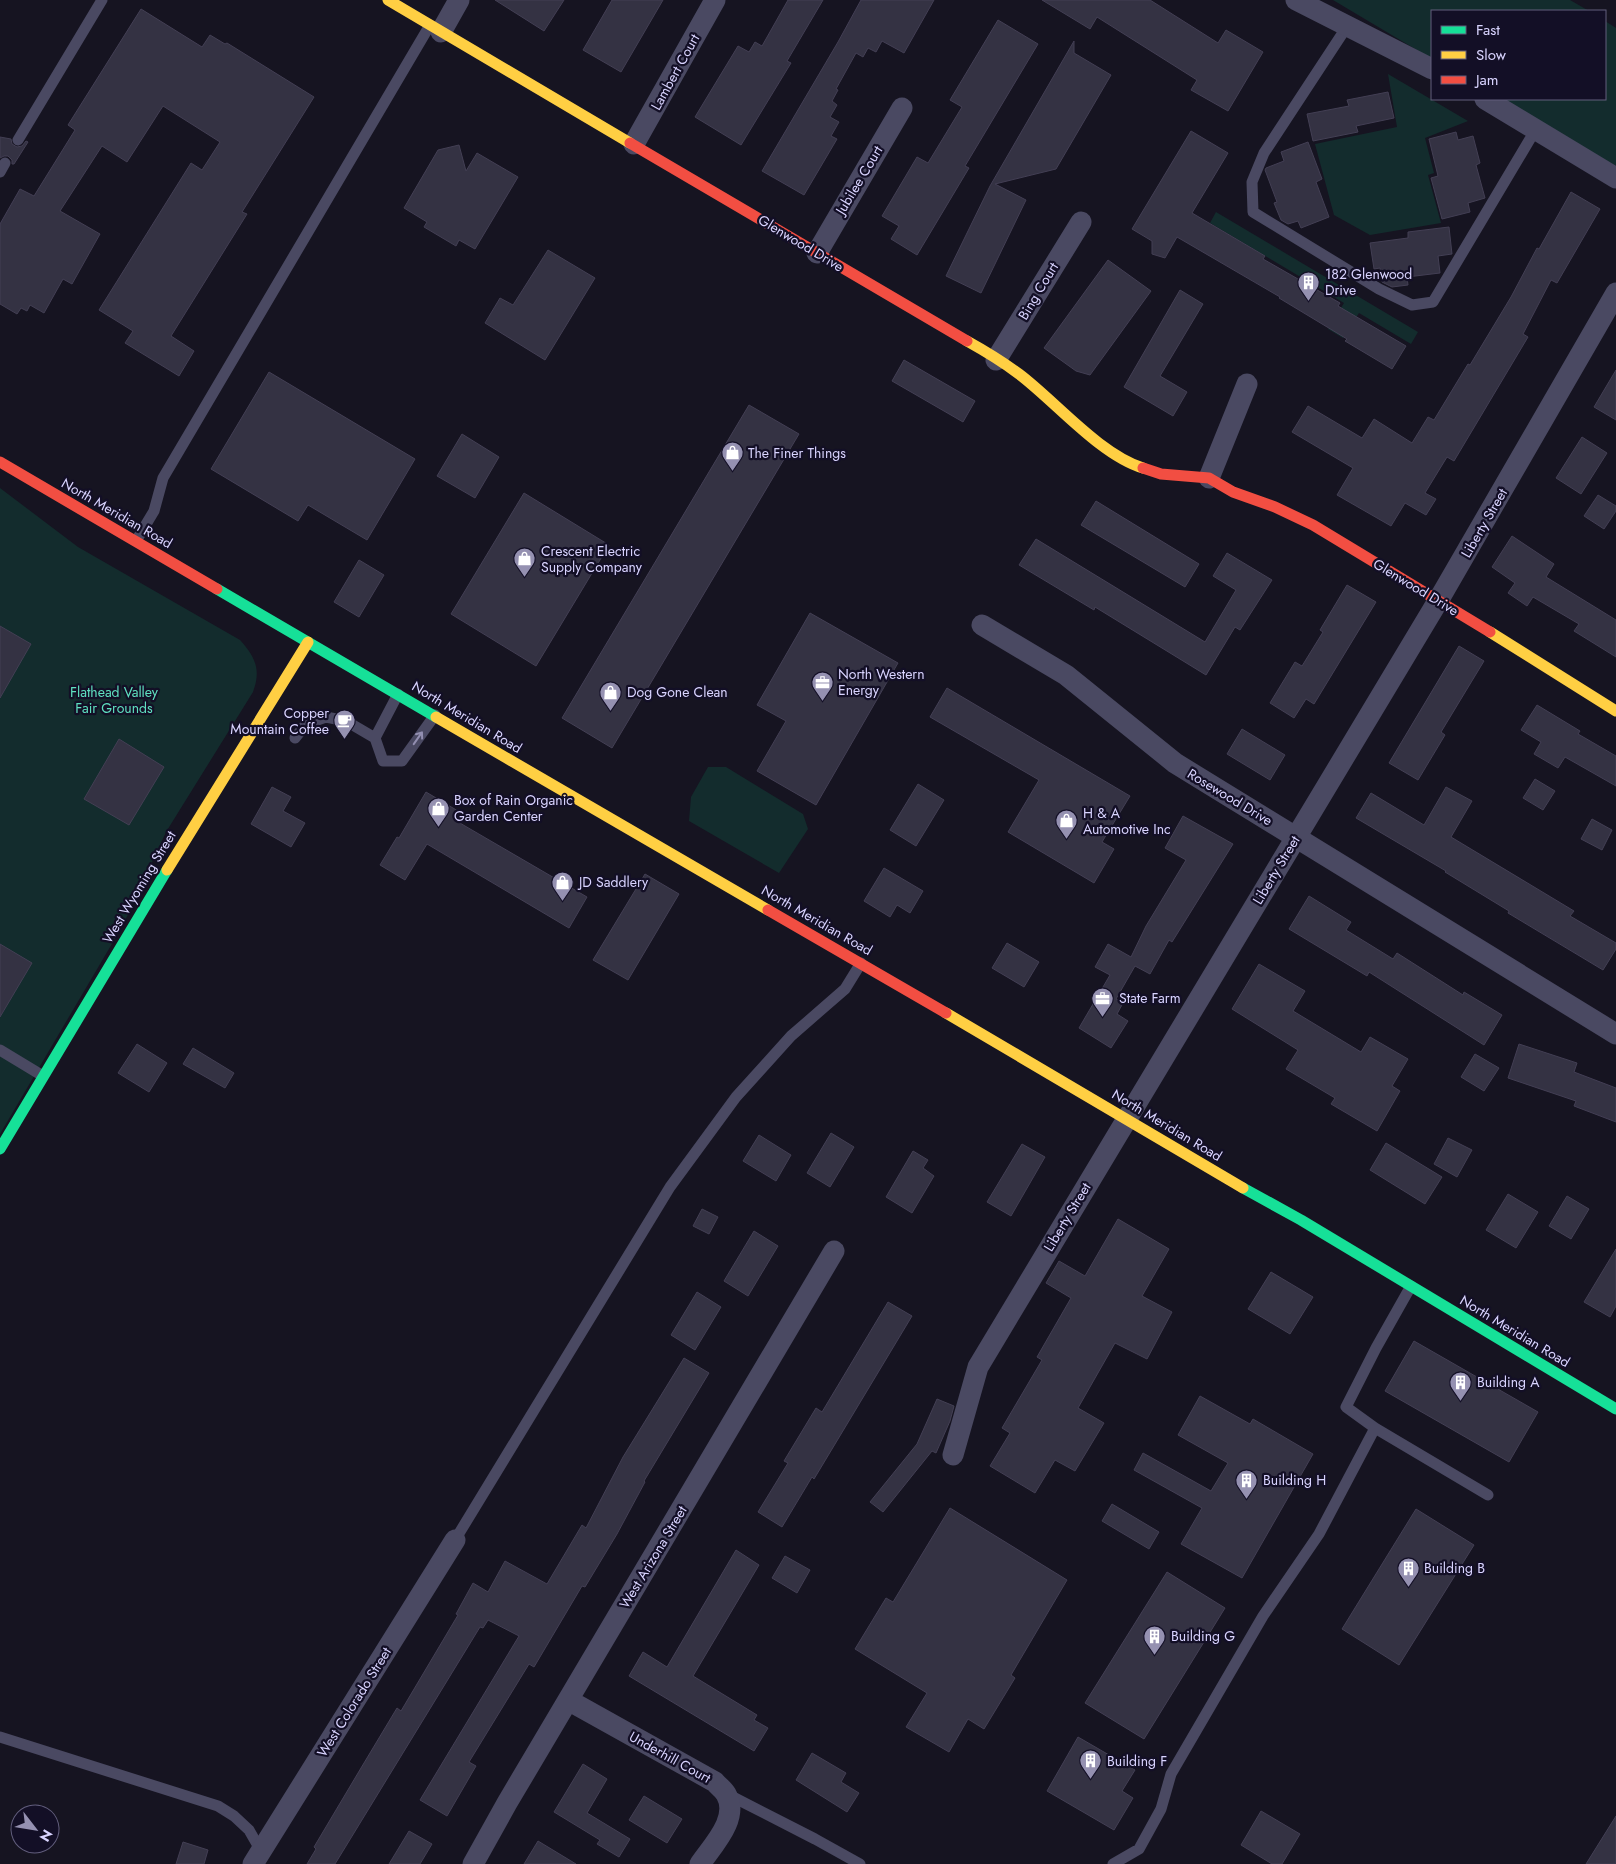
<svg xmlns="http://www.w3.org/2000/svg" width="1616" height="1864" font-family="Jost,sans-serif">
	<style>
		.green { fill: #132c2d }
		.building { fill: #343243; stroke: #433f54 }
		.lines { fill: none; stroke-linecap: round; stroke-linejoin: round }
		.lane { stroke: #4a4962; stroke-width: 11 }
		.street { stroke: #4a4962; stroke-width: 21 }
		.fast { stroke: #16e098; stroke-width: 11 }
		.slow { stroke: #ffcf43; stroke-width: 11 }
		.jam { stroke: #f24e42; stroke-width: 11 }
		.oneway { stroke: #928eb0 }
		.labels { text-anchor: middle; stroke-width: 4.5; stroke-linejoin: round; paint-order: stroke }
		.street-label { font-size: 14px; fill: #d9d4ff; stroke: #130f26 }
		.poi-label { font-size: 14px; fill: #d9d4ff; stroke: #130f26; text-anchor: start }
		.park-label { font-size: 14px; fill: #5fe0c0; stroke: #130f26 }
	</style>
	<rect width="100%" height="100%" fill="#161421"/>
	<path class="green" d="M 1333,0 L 1570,0 L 1589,11 L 1432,11 L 1432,59 Z
		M 1605,21 L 1616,28 L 1616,166 L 1501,99 L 1605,99 Z
		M 1388,74 L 1468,121 L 1425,138 L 1434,173 L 1428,175 L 1441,223 L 1370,235 L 1334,215 L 1315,144 L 1397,127 Z
		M 1216,212 L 1418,332 L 1411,344 L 1359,313 L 1343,338 L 1328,329 L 1344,303 L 1210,223 Z
		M 0,488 L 78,547 L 240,640 C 256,658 261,670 253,692 L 166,832 L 123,925 L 0,1134 Z
		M 708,767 L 726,767 L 803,814 L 808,829 L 779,873 L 689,821 L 691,797 Z"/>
	<path class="building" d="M 495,0 L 564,0 L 544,31 Z
		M 612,0 L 663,0 L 621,72 L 583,50 Z
		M 788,0 L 823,0 L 787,61 L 791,63 L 741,145 L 695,117 L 738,46 L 749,52 L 755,42 L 762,46 Z
		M 861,0 L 934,0 L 904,53 L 882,41 L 876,52 L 868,48 L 863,57 L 856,53 L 836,89 L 838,90 L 832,101 L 837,105 L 830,117 L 839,122 L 831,136 L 837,139 L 804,195 L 762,171 L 838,42 Z
		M 1042,0 L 1150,0 L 1218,43 L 1226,30 L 1263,52 L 1228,111 L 1191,90 L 1197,80 L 1097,17 L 1090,29 Z
		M 141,9 L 202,47 L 210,35 L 225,44 L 227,43 L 314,97 L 242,212 L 247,214 L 171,336 L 194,351 L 179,376 L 125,343 L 133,331 L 99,310 L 191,163 L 202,170 L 220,142 L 163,106 L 127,162 L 102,146 L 60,211 L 100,234 L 72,284 L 63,279 L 44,313 L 30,305 L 27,311 L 21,308 L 17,314 L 0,304 L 0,224 L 20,189 L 34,196 L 75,130 L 68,125 Z
		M 998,20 L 1038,44 L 965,166 L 969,168 L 917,255 L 891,239 L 899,226 L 882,216 L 917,157 L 928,163 L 962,107 L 950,100 Z
		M 1074,41 L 1074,53 L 1111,75 L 1056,169 L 995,184 L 1026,200 L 981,293 L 946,276 L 990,186 Z
		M 1388,92 L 1394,118 L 1356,126 L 1358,132 L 1313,141 L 1307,114 L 1349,106 L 1347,100 Z
		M 1191,131 L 1228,153 L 1192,213 L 1265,256 L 1263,259 L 1340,303 L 1338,306 L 1406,346 L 1392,369 L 1345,341 L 1347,339 L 1279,298 L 1280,297 L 1177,237 L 1165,258 L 1152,254 L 1152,241 L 1132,229 Z
		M 1456,132 L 1458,140 L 1473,136 L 1480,163 L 1476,165 L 1485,198 L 1468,203 L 1470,212 L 1442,219 L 1431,178 L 1438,176 L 1429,139 Z
		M 0,137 L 11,139 L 12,144 L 17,147 L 22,146 L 26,141 L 28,142 L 14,164 L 12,164 L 12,160 L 8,156 L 4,156 L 0,158 Z
		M 1308,142 L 1322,179 L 1316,182 L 1329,217 L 1301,228 L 1298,221 L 1288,224 L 1281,220 L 1274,203 L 1277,202 L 1265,170 L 1266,168 L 1284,161 L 1281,152 Z
		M 459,145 L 466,171 L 477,153 L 518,177 L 475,249 L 459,240 L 456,246 L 424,227 L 427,222 L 404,208 L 438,150 Z
		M 1571,192 L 1600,209 L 1557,283 L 1551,280 L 1523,334 L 1528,337 L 1454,461 L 1447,457 L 1425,493 L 1436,499 L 1426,515 L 1405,503 L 1391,526 L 1337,495 L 1353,468 L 1292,432 L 1308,406 L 1362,438 L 1374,419 L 1412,443 L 1428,417 L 1434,420 L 1468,364 L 1470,365 L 1511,297 L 1537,248 L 1539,249 Z
		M 1449,227 L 1452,254 L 1438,256 L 1440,273 L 1407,277 L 1408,285 L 1392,287 L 1382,282 L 1380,268 L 1374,269 L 1370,243 L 1408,238 L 1408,232 Z
		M 548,250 L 595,278 L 545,360 L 485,323 L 500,298 L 513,305 Z
		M 1108,260 L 1151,291 L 1090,375 L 1076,371 L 1044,348 Z
		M 1180,290 L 1203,304 L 1160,376 L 1187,392 L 1173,416 L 1124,387 Z
		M 904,360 L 975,401 L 963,422 L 892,381 Z
		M 1616,370 L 1616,420 L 1594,407 Z
		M 269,372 L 415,459 L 367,540 L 308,505 L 298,521 L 211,469 Z
		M 749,405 L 799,434 L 612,748 L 562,718 Z
		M 462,434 L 499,457 L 475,498 L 437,476 Z
		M 1582,437 L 1607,453 L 1581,494 L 1556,478 Z
		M 524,493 L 609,545 L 536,666 L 451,614 Z
		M 1598,495 L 1616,506 L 1616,511 L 1604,529 L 1584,516 Z
		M 1096,501 L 1199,564 L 1185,587 L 1081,525 Z
		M 1512,536 L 1554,564 L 1546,577 L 1616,620 L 1616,657 L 1574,631 L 1579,624 L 1533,597 L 1527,606 L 1508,593 L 1515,583 L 1492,567 Z
		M 1036,539 L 1205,642 L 1236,590 L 1213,576 L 1227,553 L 1272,580 L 1240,630 L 1235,627 L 1206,675 L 1095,607 L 1094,610 L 1019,565 Z
		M 359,560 L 384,575 L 359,617 L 334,602 Z
		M 1347,585 L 1376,602 L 1314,704 L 1306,699 L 1294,718 L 1270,703 L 1295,662 L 1302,666 L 1323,632 L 1320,630 Z
		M 810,613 L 898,663 L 816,805 L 757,771 L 786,721 L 757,705 Z
		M 0,626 L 31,644 L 0,698 Z
		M 1459,646 L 1484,661 L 1441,732 L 1445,735 L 1418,780 L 1389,763 Z
		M 947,688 L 1130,796 L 1102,842 L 1114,849 L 1094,883 L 1008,832 L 1039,780 L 930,717 Z
		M 1537,705 L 1580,731 L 1578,734 L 1616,756 L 1616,786 L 1565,757 L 1558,768 L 1534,754 L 1541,742 L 1521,730 Z
		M 1242,729 L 1285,755 L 1270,780 L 1227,754 Z
		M 119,739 L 164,767 L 129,825 L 84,799 Z
		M 1535,779 L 1555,791 L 1543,810 L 1523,798 Z
		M 918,784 L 944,800 L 916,846 L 890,830 Z
		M 272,787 L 291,797 L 283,811 L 305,823 L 291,847 L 251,824 Z
		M 1446,787 L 1472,801 L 1451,837 L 1574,911 L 1570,916 L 1616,943 L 1616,949 L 1603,970 L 1508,913 L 1509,911 L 1445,872 L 1446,871 L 1356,818 L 1371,793 L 1424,825 Z
		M 426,792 L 458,811 L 453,819 L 587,897 L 569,928 L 427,844 L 405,880 L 380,865 L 397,837 L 399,838 Z
		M 1183,816 L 1233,844 L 1172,942 L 1169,940 L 1150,974 L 1135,966 L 1116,999 L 1123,1003 L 1117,1014 L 1128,1021 L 1111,1048 L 1079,1028 L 1110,975 L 1095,967 L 1108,944 L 1131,957 L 1146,926 L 1186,860 L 1165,848 Z
		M 1592,819 L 1612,830 L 1602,850 L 1581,839 Z
		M 884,868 L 923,891 L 910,913 L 897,905 L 890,917 L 864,901 Z
		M 645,874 L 679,894 L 628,980 L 593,960 Z
		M 1309,896 L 1351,922 L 1346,930 L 1393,959 L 1397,953 L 1463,995 L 1464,992 L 1502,1015 L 1484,1045 L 1369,972 L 1367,976 L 1289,929 Z
		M 1007,943 L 1039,962 L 1024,987 L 992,968 Z
		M 0,944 L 32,963 L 0,1017 Z
		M 1259,964 L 1305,991 L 1293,1011 L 1361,1052 L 1370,1037 L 1408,1059 L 1392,1086 L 1400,1091 L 1377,1131 L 1331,1104 L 1335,1098 L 1286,1069 L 1298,1050 L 1232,1009 Z
		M 137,1044 L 167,1063 L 149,1092 L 118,1073 Z
		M 1519,1044 L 1577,1063 L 1574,1072 L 1616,1088 L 1616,1122 L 1574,1106 L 1576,1101 L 1508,1078 Z
		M 193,1048 L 234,1073 L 225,1088 L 183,1064 Z
		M 1475,1054 L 1499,1068 L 1484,1091 L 1461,1077 Z
		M 831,1133 L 854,1147 L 830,1187 L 807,1173 Z
		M 759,1135 L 791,1155 L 776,1181 L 743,1161 Z
		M 1448,1138 L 1472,1150 L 1457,1177 L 1434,1164 Z
		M 1386,1143 L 1442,1177 L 1425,1204 L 1370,1170 Z
		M 1022,1144 L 1045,1157 L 1011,1216 L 987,1202 Z
		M 913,1151 L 928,1160 L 923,1168 L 934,1176 L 912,1213 L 886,1197 Z
		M 1508,1194 L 1538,1212 L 1516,1248 L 1486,1230 Z
		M 1567,1196 L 1589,1209 L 1571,1239 L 1549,1226 Z
		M 702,1209 L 718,1217 L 709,1234 L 693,1226 Z
		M 1118,1219 L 1169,1249 L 1142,1296 L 1172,1312 L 1147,1359 L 1115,1343 L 1078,1408 L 1104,1423 L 1075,1471 L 1055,1460 L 1035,1493 L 990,1466 L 1010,1433 L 1002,1428 L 1042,1360 L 1037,1357 L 1071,1298 L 1046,1283 L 1059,1261 L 1085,1276 Z
		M 754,1231 L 778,1246 L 748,1296 L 724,1281 Z
		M 1616,1249 L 1616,1306 L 1610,1317 L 1584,1302 Z
		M 1271,1272 L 1313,1297 L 1290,1334 L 1248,1309 Z
		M 697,1292 L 721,1307 L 695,1350 L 671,1335 Z
		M 888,1302 L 912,1316 L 814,1479 L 812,1477 L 782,1527 L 758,1512 L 788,1463 L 784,1461 L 816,1408 L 822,1412 Z
		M 1414,1341 L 1538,1412 L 1509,1462 L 1385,1391 Z
		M 684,1358 L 709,1373 L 644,1481 L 645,1482 L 617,1534 L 585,1587 L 582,1586 L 534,1667 L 529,1664 L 469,1762 L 476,1766 L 447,1816 L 420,1800 L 519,1636 L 488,1620 L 483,1628 L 480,1627 L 335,1864 L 307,1864 L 316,1849 L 314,1847 L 361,1768 L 397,1708 L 401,1711 L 458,1615 L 456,1614 L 473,1583 L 488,1592 L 505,1561 L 547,1584 L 582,1525 L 586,1528 L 623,1457 Z
		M 1200,1396 L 1250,1424 L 1253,1419 L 1313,1454 L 1242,1578 L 1181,1544 L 1202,1508 L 1134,1470 L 1143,1453 L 1211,1491 L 1228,1463 L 1178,1435 Z
		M 937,1399 L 954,1406 L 950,1421 L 936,1453 L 932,1451 L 883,1512 L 870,1502 L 917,1444 Z
		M 1112,1504 L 1159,1532 L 1149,1549 L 1102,1521 Z
		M 950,1508 L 1067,1580 L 1011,1675 L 1015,1678 L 984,1729 L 968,1719 L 949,1752 L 906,1727 L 927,1693 L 855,1649 L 886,1598 L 893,1602 Z
		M 1416,1509 L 1474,1545 L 1399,1665 L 1342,1629 Z
		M 736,1550 L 759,1565 L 693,1676 L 757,1715 L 754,1720 L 768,1728 L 754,1751 L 629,1676 L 643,1652 L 667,1667 Z
		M 785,1556 L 810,1570 L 797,1593 L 772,1578 Z
		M 1167,1572 L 1225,1608 L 1144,1739 L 1085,1703 Z
		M 1078,1737 L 1135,1770 L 1122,1791 L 1133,1798 L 1114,1830 L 1047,1791 Z
		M 812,1753 L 846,1773 L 841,1782 L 859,1793 L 847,1812 L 796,1780 Z
		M 583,1764 L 607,1779 L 587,1813 L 630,1839 L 619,1857 L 597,1844 L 600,1840 L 554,1812 Z
		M 644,1796 L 682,1819 L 667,1843 L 629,1820 Z
		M 1261,1811 L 1300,1834 L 1282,1864 L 1272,1864 L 1241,1845 Z
		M 1616,1816 L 1616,1864 L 1586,1864 Z
		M 409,1831 L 432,1844 L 420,1864 L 389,1864 Z
		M 538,1841 L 576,1864 L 524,1864 Z
		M 183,1842 L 208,1850 L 204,1864 L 176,1864 Z"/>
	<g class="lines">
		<path class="lane" d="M 1348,25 L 1264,153 L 1252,182 L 1253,212 L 1379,289 L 1412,305 L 1433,302 L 1536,129
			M 18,140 L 102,0
			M 0,172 L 5,163
			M 136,541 L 154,511 L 163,478 L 430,25
			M 295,738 L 306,724 L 326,717 L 346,721 L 375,738 L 383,761 L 402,761 L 435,715
			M 375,738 L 398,694
			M 0,1050 L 43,1076
			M 1375,1428 L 1488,1495
			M 455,1540 L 670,1187 L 736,1097 L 791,1036 L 845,989 L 861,963
			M 0,1737 L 218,1806 L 234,1816 L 249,1830 L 261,1851
			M 727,1794 L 815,1839 L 860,1864
			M 1113,1864 L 1139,1849 L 1161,1809 L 1171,1774 L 1263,1616 L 1319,1534 L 1375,1428 L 1346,1407 L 1376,1348 L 1411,1286"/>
		<path class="street" d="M 1296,0 L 1432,69
			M 441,32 L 459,0
			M 1485,99 L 1616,178
			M 634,144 L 715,0
			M 817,253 L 902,108
			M 996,360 L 1081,222
			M 1209,478 L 1247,384
			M 982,625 L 1066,675 L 1175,763 L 1616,1034
			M 953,1455 L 978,1367 L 1438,601 L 1616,293
			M 568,1700 L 715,1782 C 718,1786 723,1789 726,1794 C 740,1818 713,1845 700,1864
			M 253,1864 L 455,1540
			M 473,1864 L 507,1803 L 834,1251"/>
		<path class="fast" d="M 217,589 L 436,717
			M 0,1149 L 167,870
			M 1243,1188 L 1301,1220 L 1616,1409"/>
		<path class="slow" d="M 388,0 L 630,143
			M 967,341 C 985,351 1003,362 1019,374 C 1055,401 1100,455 1143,468
			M 1490,632 L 1616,711
			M 436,717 L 768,910
			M 167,870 L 308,642
			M 946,1013 L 1243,1188"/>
		<path class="jam" d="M 630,143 L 967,341
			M 0,462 L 217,589
			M 1143,468 L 1161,474 L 1209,478 L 1233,492 L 1275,507 L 1313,525 L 1490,632
			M 768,910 L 946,1013"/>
	</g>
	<defs><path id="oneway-shaft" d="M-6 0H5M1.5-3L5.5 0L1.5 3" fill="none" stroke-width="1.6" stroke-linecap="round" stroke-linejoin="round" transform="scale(1.25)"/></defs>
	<use class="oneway" href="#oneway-shaft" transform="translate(418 738) rotate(-55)"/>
	<defs>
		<symbol id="building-pin" viewBox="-11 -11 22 30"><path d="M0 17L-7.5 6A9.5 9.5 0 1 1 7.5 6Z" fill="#9591b1" stroke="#130f26"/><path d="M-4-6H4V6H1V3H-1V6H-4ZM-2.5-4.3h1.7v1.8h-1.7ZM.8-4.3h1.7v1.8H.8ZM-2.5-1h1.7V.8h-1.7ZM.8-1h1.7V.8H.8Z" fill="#fff"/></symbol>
		<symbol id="shop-pin" viewBox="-11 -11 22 30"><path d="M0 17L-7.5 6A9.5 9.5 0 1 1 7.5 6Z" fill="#9591b1" stroke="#130f26"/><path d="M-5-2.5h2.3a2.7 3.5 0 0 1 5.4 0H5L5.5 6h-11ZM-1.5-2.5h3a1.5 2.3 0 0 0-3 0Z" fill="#fff"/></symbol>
		<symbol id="office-pin" viewBox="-11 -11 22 30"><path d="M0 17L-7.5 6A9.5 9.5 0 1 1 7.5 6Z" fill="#9591b1" stroke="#130f26"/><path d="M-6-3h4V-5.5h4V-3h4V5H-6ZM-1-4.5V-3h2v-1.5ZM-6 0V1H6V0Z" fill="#fff"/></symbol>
		<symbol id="cafe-pin" viewBox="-11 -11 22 30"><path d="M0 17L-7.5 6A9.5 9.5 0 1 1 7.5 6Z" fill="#9591b1" stroke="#130f26"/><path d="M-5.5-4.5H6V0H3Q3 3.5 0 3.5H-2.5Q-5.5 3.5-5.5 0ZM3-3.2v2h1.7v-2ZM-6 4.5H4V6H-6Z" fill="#fff"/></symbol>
	</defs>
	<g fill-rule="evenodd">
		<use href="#building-pin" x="1296" y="270" width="25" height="34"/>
		<use href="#shop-pin" x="720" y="440" width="25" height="34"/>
		<use href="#shop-pin" x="512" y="546" width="25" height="34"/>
		<use href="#office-pin" x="810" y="670" width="25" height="34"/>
		<use href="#shop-pin" x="598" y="680" width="25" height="34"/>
		<use href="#cafe-pin" x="332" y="708" width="25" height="34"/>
		<use href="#shop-pin" x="426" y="796" width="25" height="34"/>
		<use href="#shop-pin" x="1054" y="808" width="25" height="34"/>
		<use href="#shop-pin" x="550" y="870" width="25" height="34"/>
		<use href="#office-pin" x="1090" y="986" width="25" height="34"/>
		<use href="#building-pin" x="1448" y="1370" width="25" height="34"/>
		<use href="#building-pin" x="1234" y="1468" width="25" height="34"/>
		<use href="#building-pin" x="1396" y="1556" width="25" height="34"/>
		<use href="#building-pin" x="1142" y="1624" width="25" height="34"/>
		<use href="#building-pin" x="1078" y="1748" width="25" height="34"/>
	</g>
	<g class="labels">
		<g class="street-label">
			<text transform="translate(675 72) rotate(-61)" y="5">Lambert Court</text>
			<text transform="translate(859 180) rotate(-59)" y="5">Jubilee Court</text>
			<text transform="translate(801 243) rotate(31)" y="5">Glenwood Drive</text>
			<text transform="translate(1038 291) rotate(-59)" y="5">Bing Court</text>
			<text transform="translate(117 513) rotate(30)" y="5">North Meridian Road</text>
			<text transform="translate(1484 523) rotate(-60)" y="5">Liberty Street</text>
			<text transform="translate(1416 587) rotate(31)" y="5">Glenwood Drive</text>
			<text transform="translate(467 717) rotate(31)" y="5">North Meridian Road</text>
			<text transform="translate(1230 797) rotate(31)" y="5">Rosewood Drive</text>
			<text transform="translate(1276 870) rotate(-59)" y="5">Liberty Street</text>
			<text transform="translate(139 887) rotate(-59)" y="5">West Wyoming Street</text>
			<text transform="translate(817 920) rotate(30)" y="5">North Meridian Road</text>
			<text transform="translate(1167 1125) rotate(31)" y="5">North Meridian Road</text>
			<text transform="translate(1067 1217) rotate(-59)" y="5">Liberty Street</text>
			<text transform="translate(1515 1331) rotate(31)" y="5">North Meridian Road</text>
			<text transform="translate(653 1557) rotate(-59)" y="5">West Arizona Street</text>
			<text transform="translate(354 1702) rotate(-58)" y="5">West Colorado Street</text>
			<text transform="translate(670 1757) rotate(29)" y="5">Underhill Court</text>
		</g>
		<g class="poi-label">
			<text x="1325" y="279">182 Glenwood<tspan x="1325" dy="16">Drive</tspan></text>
			<text x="748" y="458">The Finer Things</text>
			<text x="541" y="556">Crescent Electric<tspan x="541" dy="16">Supply Company</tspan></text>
			<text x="838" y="679">North Western<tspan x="838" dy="16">Energy</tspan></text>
			<text x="627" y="697">Dog Gone Clean</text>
			<text x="329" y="718" text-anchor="end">Copper<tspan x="329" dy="16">Mountain Coffee</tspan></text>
			<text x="454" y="805">Box of Rain Organic<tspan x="454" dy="16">Garden Center</tspan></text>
			<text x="1083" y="818">H &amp; A<tspan x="1083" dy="16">Automotive Inc</tspan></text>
			<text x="579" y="887">JD Saddlery</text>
			<text x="1119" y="1003">State Farm</text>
			<text x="1477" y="1387">Building A</text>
			<text x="1263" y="1485">Building H</text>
			<text x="1424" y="1573">Building B</text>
			<text x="1171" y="1641">Building G</text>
			<text x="1107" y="1766">Building F</text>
		</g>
		<g class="park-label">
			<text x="114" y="697">Flathead Valley<tspan x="114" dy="16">Fair Grounds</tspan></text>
		</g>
	</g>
	<rect x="1431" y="10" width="175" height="90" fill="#130f26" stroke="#625e7d"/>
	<rect x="1441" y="26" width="25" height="8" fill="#16e098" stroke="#625e7d"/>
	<text x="1476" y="35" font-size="15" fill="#d9d4ff">Fast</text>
	<rect x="1441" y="51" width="25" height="8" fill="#ffcf43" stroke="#625e7d"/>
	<text x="1476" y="60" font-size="15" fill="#d9d4ff">Slow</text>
	<rect x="1441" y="76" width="25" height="8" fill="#f24e42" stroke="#625e7d"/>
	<text x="1476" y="85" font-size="15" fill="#d9d4ff">Jam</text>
	<g transform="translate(35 1829) rotate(121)"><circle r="24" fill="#130f26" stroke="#625e7d"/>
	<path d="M0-4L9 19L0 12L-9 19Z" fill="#9591b1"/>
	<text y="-8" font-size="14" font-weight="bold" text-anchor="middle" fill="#d9d4ff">N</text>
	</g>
</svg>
